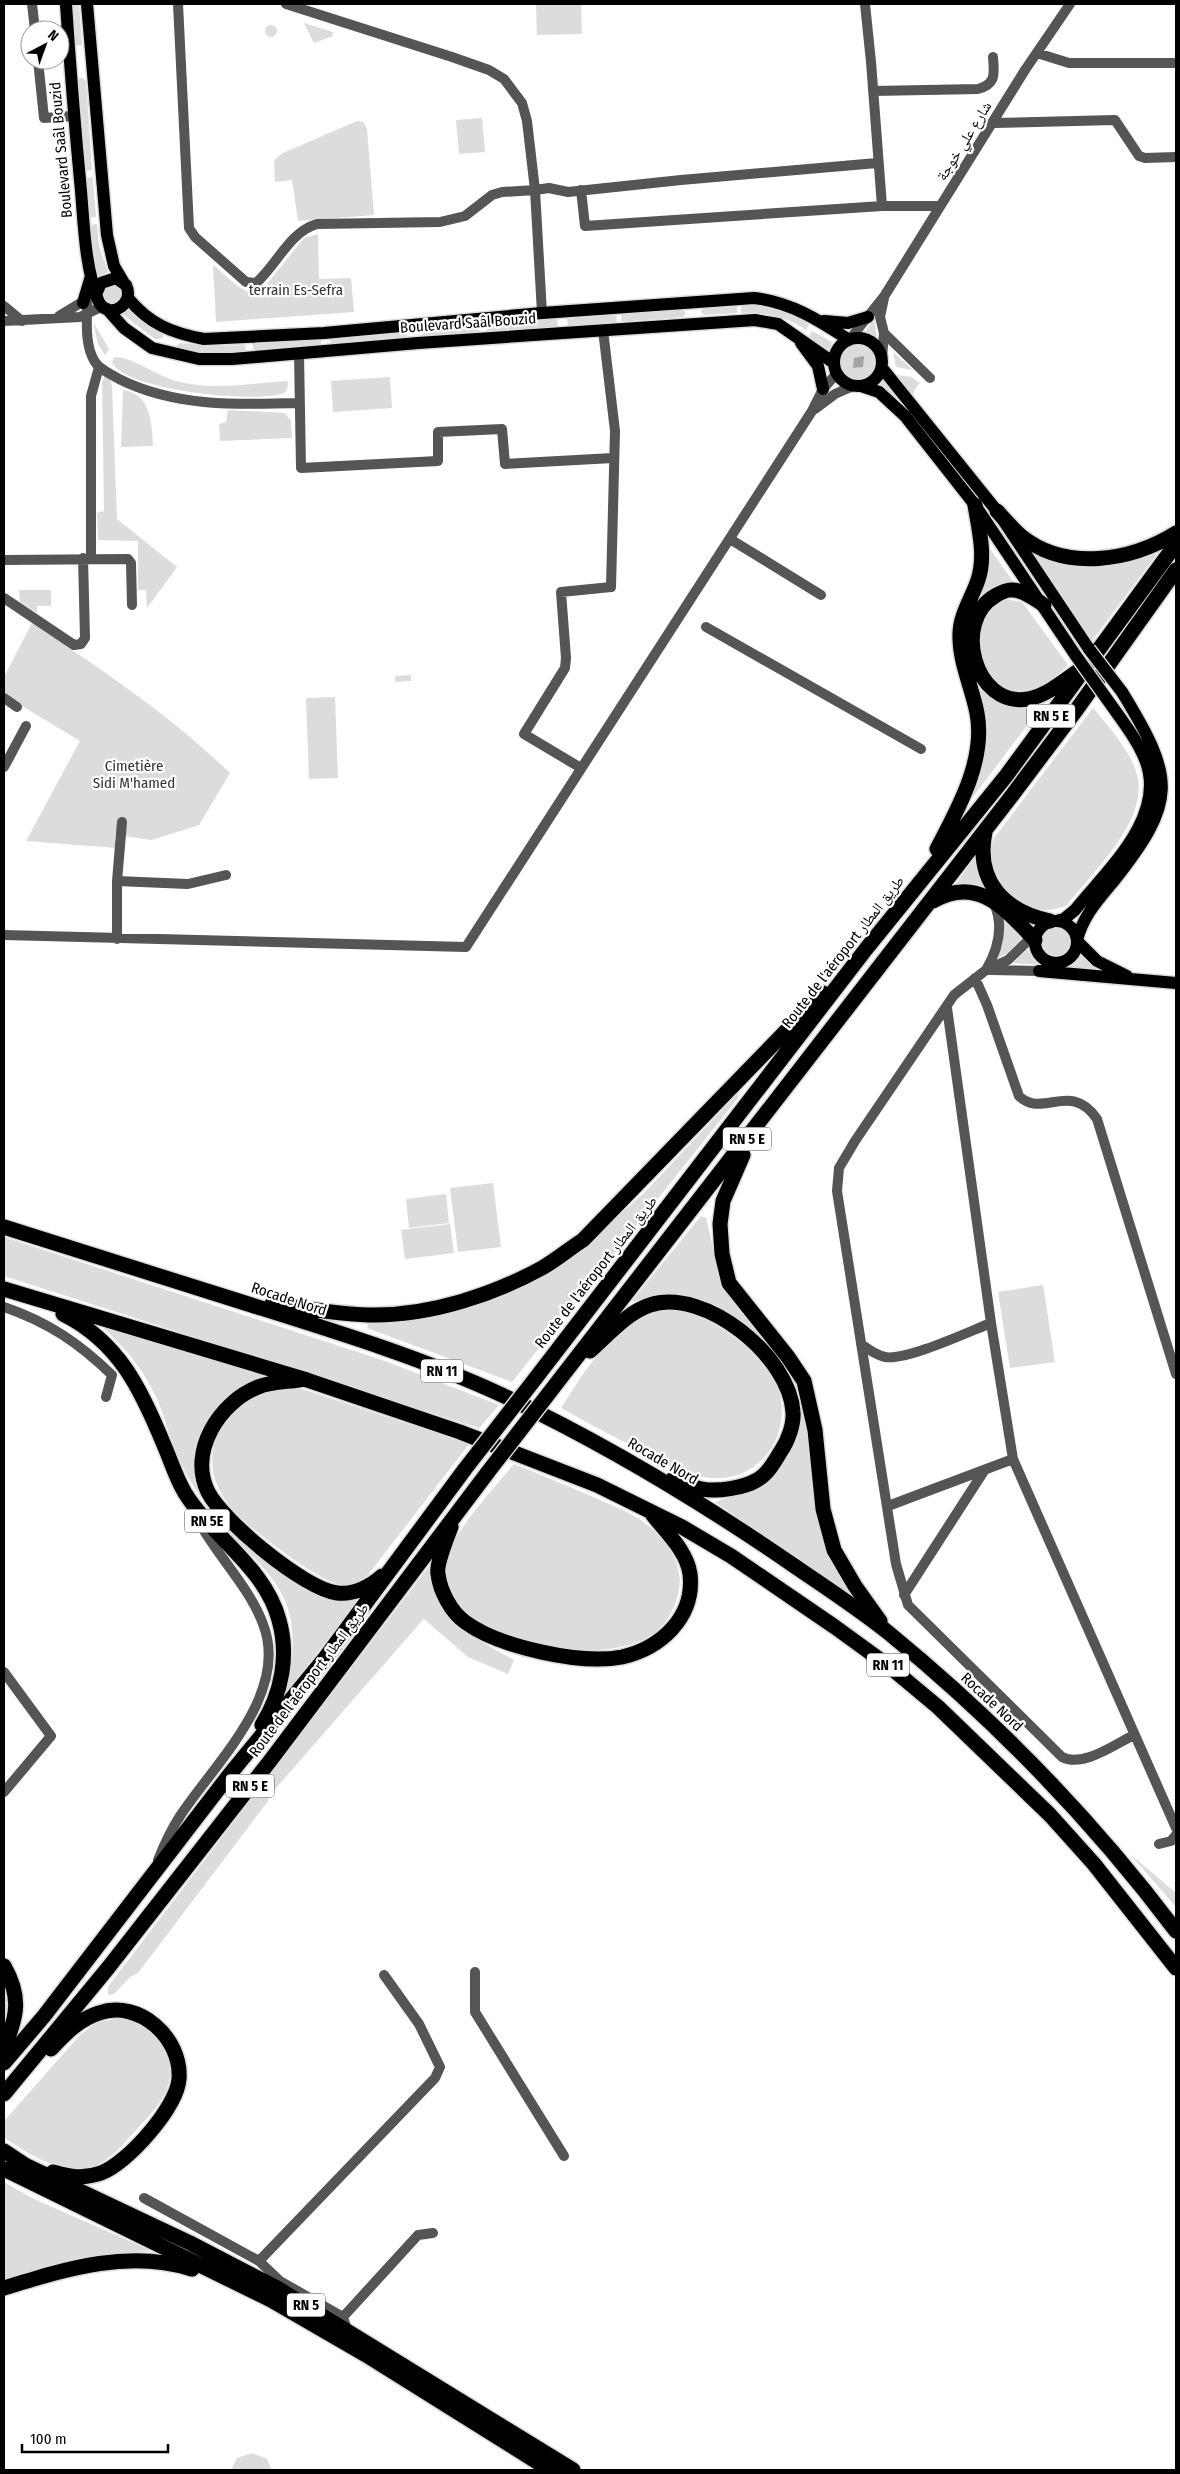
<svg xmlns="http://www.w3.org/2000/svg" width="1180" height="2474" font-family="'Fira Sans Condensed','Noto Naskh Arabic',sans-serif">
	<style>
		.green { fill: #dcdcdc }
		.water { fill: #a3a3a3 }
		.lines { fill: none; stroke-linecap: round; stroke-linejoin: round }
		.major-casing { stroke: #dbdbdb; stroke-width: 15 }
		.highway-casing { stroke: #dbdbdb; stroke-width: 18 }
		.minor { stroke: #555; stroke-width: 10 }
		.major { stroke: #000; stroke-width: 12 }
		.highway { stroke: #000; stroke-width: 15 }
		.major-bridge-casing { stroke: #dbdbdb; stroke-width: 15; stroke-linecap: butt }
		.highway-bridge-casing { stroke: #dbdbdb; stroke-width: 18; stroke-linecap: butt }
		.major-bridge { stroke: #000; stroke-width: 12 }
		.highway-bridge { stroke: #000; stroke-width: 15 }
		.labels { text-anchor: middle; stroke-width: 4.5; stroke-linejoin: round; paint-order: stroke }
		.shield { fill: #fff; stroke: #4c4c4c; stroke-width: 1 }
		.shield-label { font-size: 14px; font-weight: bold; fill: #000 }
		.street-label { font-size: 15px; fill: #000; stroke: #fff }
		.park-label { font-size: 15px; fill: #333; stroke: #fff }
	</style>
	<rect width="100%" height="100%" fill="#fff"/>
	<path class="green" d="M 71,4 L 79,4 L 82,45 L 74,46 Z
		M 536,4 L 581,4 L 582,34 L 537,35 Z
		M 304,23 L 333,32 L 333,36 L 314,43 Z
		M265 31a6 6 0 1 1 12 0a6 6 0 1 1-12 0Z
		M 81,77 L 86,81 L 92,170 L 84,171 L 77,81 Z
		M 482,118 L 485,152 L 459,154 L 456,120 Z
		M 357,121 L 363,122 L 367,129 L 374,215 L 298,221 L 292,180 L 275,182 L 274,160 L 283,153 Z
		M 93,177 L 96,217 L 89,218 L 85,178 Z
		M 97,224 L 99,246 L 108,272 L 97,277 L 90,225 Z
		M 318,234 L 319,279 L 351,278 L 354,312 L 216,322 L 213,265 C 225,274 246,300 262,290 L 304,238 Z
		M 111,283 L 123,288 L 121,302 L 110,304 L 102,296 L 103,289 Z
		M 737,305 L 737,313 L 704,315 L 701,312 L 703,308 Z
		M 741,305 C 765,304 789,309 809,325 L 806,330 C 784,315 766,312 741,313 Z
		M 132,308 L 163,332 L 163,338 L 155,339 L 122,314 Z
		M 682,309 L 686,313 L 683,317 L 621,322 L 621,314 Z
		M 616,314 L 617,323 L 568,327 L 567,319 Z
		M 557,318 L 558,327 L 487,334 L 486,325 Z
		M 874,319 L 877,337 L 864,333 Z
		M 93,322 L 109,349 L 105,355 L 98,344 Z
		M 479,327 L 480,335 L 422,339 L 421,336 L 423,333 Z
		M 812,331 L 832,342 L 828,354 L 809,336 Z
		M 403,332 L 407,334 L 406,339 L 331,346 L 330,339 Z
		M 321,339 L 321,346 L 253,353 L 253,344 Z
		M 180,343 L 213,346 L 245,345 L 246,354 L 213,356 L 175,347 Z
		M840 362a18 18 0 1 1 36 0a18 18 0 1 1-36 0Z
		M 893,352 L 913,370 L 896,367 Z
		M 115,357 C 132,357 158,376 176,381 C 211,391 252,383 288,381 L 287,390 L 284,393 C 258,404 122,390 112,362 Z
		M 105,375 L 110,377 L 112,386 L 117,519 L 177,567 L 147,608 L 146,590 L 138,590 L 138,541 L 98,540 L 97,513 L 104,511 L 102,382 Z
		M 898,375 L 911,377 L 920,383 L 915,389 L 912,397 Z
		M 390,377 L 392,408 L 333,412 L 331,381 Z
		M 886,380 L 899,402 L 878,386 L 881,381 Z
		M 123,390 C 151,393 152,425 153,446 L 121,447 Z
		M 228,410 L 285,413 L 291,421 L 292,438 L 220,441 L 219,424 L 226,422 Z
		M 1019,541 L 1071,564 L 1113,564 L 1160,550 L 1092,641 Z
		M 985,542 L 1015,584 C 1004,586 992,588 983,596 C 950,626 969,699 1014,705 C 1026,707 1036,702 1048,698 L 963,810 L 978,773 L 981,755 L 982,715 L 966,657 L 964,637 L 968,615 L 985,573 Z
		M 19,590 L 51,590 L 51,606 L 37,606 L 37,613 L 20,602 Z
		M 1004,599 L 1022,602 L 1068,665 C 1055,678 1035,696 1015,692 C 984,687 966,631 988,610 C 992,605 999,602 1004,599 Z
		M 32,623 C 101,669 171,716 230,773 L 199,825 L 152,840 L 115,835 L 116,848 L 26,841 L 80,741 L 4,695 L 4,677 Z
		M 411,675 L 411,681 L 395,682 L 395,676 Z
		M 335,697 L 338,778 L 309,779 L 306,698 Z
		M 1093,708 C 1109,727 1133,753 1138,779 C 1146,823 1092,873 1067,905 C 1035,922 992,890 990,857 C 989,851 993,844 994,838 Z
		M 977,855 L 977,862 L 1038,922 L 1031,929 L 1015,918 L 952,889 Z
		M 1001,918 L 1023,938 L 1008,953 L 997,959 L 1003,939 Z
		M1039 941a16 16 0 1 1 32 0a16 16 0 1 1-32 0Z
		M 1027,949 L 1038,965 L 1013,963 Z
		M 1081,953 L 1086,960 L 1106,973 L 1069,968 L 1077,962 Z
		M 738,1093 L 738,1098 L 512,1382 L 367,1328 L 370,1320 L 452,1311 L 477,1305 L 516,1288 L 578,1252 L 644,1193 Z
		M 493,1183 L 501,1247 L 458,1252 L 450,1188 Z
		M 446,1194 L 449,1223 L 409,1228 L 406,1199 Z
		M 701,1216 L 706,1218 L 717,1263 L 794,1375 L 804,1399 L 808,1424 L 817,1514 L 827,1546 L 854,1594 L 852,1596 L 715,1502 L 753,1489 L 798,1415 L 745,1325 L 715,1306 L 695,1297 L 668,1293 L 631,1302 Z
		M 450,1224 L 454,1253 L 405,1259 L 401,1230 Z
		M 4,1237 L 385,1361 L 499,1405 L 479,1428 L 4,1276 Z
		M 1043,1285 L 1055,1362 L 1010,1368 L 998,1292 Z
		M 656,1311 C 665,1311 677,1309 686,1312 C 710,1317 762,1354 773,1376 C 800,1427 762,1488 703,1477 C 679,1473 659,1461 638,1449 C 612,1436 586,1422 561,1408 C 580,1379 599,1346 628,1324 C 636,1319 647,1315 656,1311 Z
		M 99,1324 L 274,1377 L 252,1381 L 235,1390 L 226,1397 L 210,1416 L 201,1432 L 198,1448 L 194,1471 L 195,1484 L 210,1507 L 286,1573 L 363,1594 L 286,1693 C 293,1662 297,1634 286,1603 C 272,1568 238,1546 216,1518 C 203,1500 190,1483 181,1463 C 171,1443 166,1420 157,1399 C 144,1370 123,1345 99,1324 Z
		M 296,1387 L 469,1444 L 364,1580 C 356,1583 347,1586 338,1584 C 314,1578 253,1531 235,1512 C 227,1504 217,1488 214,1476 C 209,1456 215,1434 226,1418 C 245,1391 265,1389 296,1387 Z
		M 514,1464 C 540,1474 565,1485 591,1496 C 611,1505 635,1513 651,1528 C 670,1545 685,1567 678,1594 C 674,1610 667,1624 653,1634 C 628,1651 589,1652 561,1649 C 533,1646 483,1628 463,1610 C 452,1601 444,1584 444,1570 C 443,1542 496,1486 514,1464 Z
		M 430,1565 C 431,1621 471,1635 514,1660 L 508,1674 L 468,1657 L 424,1619 L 421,1622 L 269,1796 L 268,1801 L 138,1973 L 130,1977 L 114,1994 L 108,1995 L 108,1987 L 113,1980 Z
		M 1130,1854 L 1176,1893 L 1176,1907 Z
		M 4,1985 L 9,2006 L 4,2032 Z
		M 120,2018 C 128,2021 138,2022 146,2027 C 164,2038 175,2065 168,2086 C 162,2103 149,2116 137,2129 C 121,2147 106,2167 80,2169 C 53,2171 26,2151 4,2138 L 4,2121 L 79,2036 L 95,2023 Z
		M 4,2182 L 32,2198 L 152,2251 C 100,2253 53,2265 4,2281 Z
		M 252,2453 L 267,2459 L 272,2470 L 231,2470 L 237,2458 Z"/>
	<path class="water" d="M 864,356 L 863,367 L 853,368 L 854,358 Z"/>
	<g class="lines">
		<defs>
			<path id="major" d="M 66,4 C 70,66 75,128 81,191 C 84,226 85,266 98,300 C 106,321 136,306 126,285 L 116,278 L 101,283 L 97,292
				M 87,4 L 107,235 L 114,266 L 124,283
				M 128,298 C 149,324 172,333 204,339 L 324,333 L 542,313 L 754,298 C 790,302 819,320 849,340
				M 83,303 L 91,276
				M 107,309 L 124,328 L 152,348 L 199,359 L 232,359 L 418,343 L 755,320 L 778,324 L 834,363
				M 824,321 L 848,323 L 868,317
				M834 362a24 24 0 1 1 48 0a24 24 0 1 1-48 0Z
				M 801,343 L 818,366 L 823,389
				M 882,368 L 997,511 L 1089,649
				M 861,386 L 879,392 L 905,416 L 975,505 L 1076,656
				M1035 942a21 21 0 1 1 42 0a21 21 0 1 1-42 0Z
				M 1056,921 L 1064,919 L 1075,910 C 1107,870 1166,818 1146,762 C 1139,743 1126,726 1114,709
				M 1077,940 C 1083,916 1098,900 1113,882 C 1177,801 1176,780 1122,692
				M 1077,941 L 1097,961 L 1127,976
				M 1039,971 L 1176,983"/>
			<path id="highway" d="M 997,511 C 1005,520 1013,529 1021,536 C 1066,572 1131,561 1176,533
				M 1044,605 C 1035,599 1024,590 1013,590 C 1007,589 1000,593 995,596 C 952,621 974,708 1028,699 C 1048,695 1065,680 1081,669
				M 985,832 C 975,881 1004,911 1050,921
				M 937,849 C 958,809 986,760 977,713 C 972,687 959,661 960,634 C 960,615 972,598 978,580 C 986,556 979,530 975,505
				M 933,901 C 978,875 1005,909 1035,940
				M 743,1155 L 723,1201 L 720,1224 L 722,1254 L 729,1283 L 788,1357 L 804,1381 L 815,1430 L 823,1509 L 834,1550 L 855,1586 L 880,1621
				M 4,1227 C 84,1252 164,1278 245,1303 C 331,1330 420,1357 502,1395 C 604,1443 700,1501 793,1565 C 825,1587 859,1609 890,1634 C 996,1721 1094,1822 1176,1931
				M 4,1289 L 307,1380 L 460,1432 L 597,1485 L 682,1527 L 731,1556 L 835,1627 L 890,1667 L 938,1707 L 1050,1815 L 1094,1864 L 1176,1968
				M 272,1304 C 306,1308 340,1315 375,1315 C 431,1315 493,1295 542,1268 C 556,1260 569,1249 583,1240 L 823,993
				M 63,1314 C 119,1342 141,1389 164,1445 C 171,1461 176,1478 185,1493 C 213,1538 265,1567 279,1620 C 289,1655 282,1693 262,1725
				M 590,1351 C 608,1335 628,1312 650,1305 C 705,1287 790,1357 793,1412 C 794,1424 788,1441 781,1451 C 775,1461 768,1474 757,1480 C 744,1488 717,1492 702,1489 C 692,1487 682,1482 673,1479
				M 563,1375 L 1010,798 L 1077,709 L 1176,570
				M 535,1379 L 866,949 L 1006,776 L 1176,544
				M 299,1380 C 285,1382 270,1382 258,1387 C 220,1402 188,1451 208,1492 C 223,1521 304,1589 337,1593 C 353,1595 370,1587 382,1576
				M 451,1527 C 447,1538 436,1564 438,1574 C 440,1591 451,1612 465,1622 C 499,1647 581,1665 622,1657 C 661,1648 695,1617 690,1574 C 687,1551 665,1531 652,1514
				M 4,1966 C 21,1996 18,2016 4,2047
				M 51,2049 C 64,2035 79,2019 99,2013 C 139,1999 182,2038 179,2079 C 177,2107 128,2163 101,2173 C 84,2179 70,2177 53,2172
				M 4,2063 L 44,2016 L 230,1774 L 325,1658 L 465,1469
				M 4,2094 L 108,1968 L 270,1761 L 488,1472
				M 4,2151 L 25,2165 L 190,2243 L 277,2288 L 573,2470
				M 4,2169 L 271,2300 L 366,2355 L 550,2470
				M 4,2288 C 66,2269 128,2249 192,2269"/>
		</defs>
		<use href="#major" class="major-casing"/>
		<use href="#highway" class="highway-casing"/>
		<path class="minor" d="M 32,4 L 35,30
			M 178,4 L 189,228 L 195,237 L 246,282 L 256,283 C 277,265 289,232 317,224 L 440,222 L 465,216 L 492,195 L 502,192 L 535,190 L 527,121 L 522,103 L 504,79 L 489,70 L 452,57 L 286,4
			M 865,4 L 871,62 L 882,206
			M 1037,53 L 1069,63 L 1176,63
			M 38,60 L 44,118 L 73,116
			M 873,91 L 978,89 C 997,84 994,73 993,57
			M 993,123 L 1115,120 L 1139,156 L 1145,158 L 1176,157
			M 581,190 L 585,226 L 882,206 L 940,206
			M 87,294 C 88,315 83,343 95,362 C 100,370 111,374 119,379 C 175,407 237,405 298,403
			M 4,306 L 22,321
			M 542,313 L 535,190 L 549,188 L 568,192 L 681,180 L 877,163
			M 59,316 L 87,299
			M 4,321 L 80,317 L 103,306
			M 884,333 L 930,378
			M 850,339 L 885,295 L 1025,70 L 1070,4
			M 299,354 L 301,468 L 438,461 L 438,432 L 502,429 L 505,464 L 613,458
			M 882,358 L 884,333 L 880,317 L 884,298
			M 815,409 L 835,394 L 853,386
			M 730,539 L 821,595
			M 91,558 L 91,396 L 99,367
			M 4,560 L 128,559 L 131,563 L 132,605
			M 4,598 L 74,645 L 81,644 L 85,638 L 83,558
			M 706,627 L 921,749
			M 4,698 L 17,707
			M 4,767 L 26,726
			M 581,768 L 524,734 L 565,668 L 566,658 L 561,592 L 611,587 L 615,431 L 603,330
			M 117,881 L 188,884 L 226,875
			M 1036,933 L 1008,960 L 986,970 L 954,995 L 855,1141 L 839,1168 L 837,1191 L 896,1564 L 908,1605 L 1062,1757 C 1083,1768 1115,1744 1134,1735
			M 4,935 L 466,947 L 812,411 L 823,389 L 837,373
			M 117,939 L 117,881 L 122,822
			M 986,970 C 999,948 1004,926 994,903
			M 990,970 L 1039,971 L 1064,961
			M 975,978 L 987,1005 L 1019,1096 C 1042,1119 1071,1080 1097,1119 L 1176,1374
			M 947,1008 L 991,1323 L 1013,1459 L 1176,1828
			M 4,1307 C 48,1322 79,1343 112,1375 L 106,1397
			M 861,1344 C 869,1350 876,1355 885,1357 C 906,1361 968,1332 991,1323
			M 888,1506 L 1013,1459
			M 904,1595 L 984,1471
			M 4,1672 L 51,1736 L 4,1792
			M 1159,1844 L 1171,1841 L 1176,1835
			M 158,1860 C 164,1845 171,1830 180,1816 C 216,1762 290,1693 263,1624 C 248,1584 214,1553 195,1515
			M 475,1972 L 475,2012 L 564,2156
			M 144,2198 L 259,2261 L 280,2281 L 343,2317 L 347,2330
			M 259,2261 L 435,2078 L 440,2067 L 419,2024 L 384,1975
			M 343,2317 L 418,2235 L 433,2233"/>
		<use href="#major" class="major"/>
		<use href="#highway" class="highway"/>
		<defs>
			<path id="major-bridge" d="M 1089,649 L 1122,692
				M 1076,656 L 1114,709"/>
			<path id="highway-bridge" d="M 465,1469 L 535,1379
				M 488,1472 L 563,1375"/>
		</defs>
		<use href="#major-bridge" class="major-bridge-casing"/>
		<use href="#highway-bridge" class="highway-bridge-casing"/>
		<use href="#major-bridge" class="major-bridge"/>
		<use href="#highway-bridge" class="highway-bridge"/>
	</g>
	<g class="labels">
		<g class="shield">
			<rect x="1027" y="704.5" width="48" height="23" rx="4"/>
			<rect x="723" y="1127.5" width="48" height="23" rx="4"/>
			<rect x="421" y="1359.5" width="42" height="23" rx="4"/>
			<rect x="184.5" y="1509.5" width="45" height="23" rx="4"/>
			<rect x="867" y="1653.5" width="42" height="23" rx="4"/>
			<rect x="226" y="1774.5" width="48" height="23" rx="4"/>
			<rect x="287" y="2293.5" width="38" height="23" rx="4"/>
		</g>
		<g class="shield-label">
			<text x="1051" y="721">RN 5 E</text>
			<text x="747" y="1144">RN 5 E</text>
			<text x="442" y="1376">RN 11</text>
			<text x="207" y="1526">RN 5E</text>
			<text x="888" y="1670">RN 11</text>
			<text x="250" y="1791">RN 5 E</text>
			<text x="306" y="2310">RN 5</text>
		</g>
		<g class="street-label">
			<text transform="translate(964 141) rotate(-58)" y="5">شارع علي خوجة</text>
			<text transform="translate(61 150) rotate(-95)" y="5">Boulevard Saâl Bouzid</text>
			<text transform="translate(468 323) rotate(-4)" y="5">Boulevard Saâl Bouzid</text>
			<text transform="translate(843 952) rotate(-52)" y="5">Route de l'aéroport طريق المطار</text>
			<text transform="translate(596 1272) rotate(-52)" y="5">Route de l'aéroport طريق المطار</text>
			<text transform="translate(289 1299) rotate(18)" y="5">Rocade Nord</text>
			<text transform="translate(663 1461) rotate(30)" y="5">Rocade Nord</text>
			<text transform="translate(309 1680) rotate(-53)" y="5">Route de l'aéroport طريق المطار</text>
			<text transform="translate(992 1702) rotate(43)" y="5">Rocade Nord</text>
		</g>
		<g class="park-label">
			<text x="296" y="295">terrain Es-Sefra</text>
			<text x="134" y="771">Cimetière<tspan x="134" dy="17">Sidi M'hamed</tspan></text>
		</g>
	</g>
	<rect width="1180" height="2474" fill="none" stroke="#000000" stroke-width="10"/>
	<g transform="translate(45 45) rotate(41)"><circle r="24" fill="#ffffff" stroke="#999999"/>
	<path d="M0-4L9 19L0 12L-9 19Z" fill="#000000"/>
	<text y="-8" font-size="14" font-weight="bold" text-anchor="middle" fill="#000000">N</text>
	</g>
	<path d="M22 2444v8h146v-8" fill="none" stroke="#000000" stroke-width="2.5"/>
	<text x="30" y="2444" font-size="15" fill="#000000" stroke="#ffffff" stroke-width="4" paint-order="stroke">100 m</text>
</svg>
